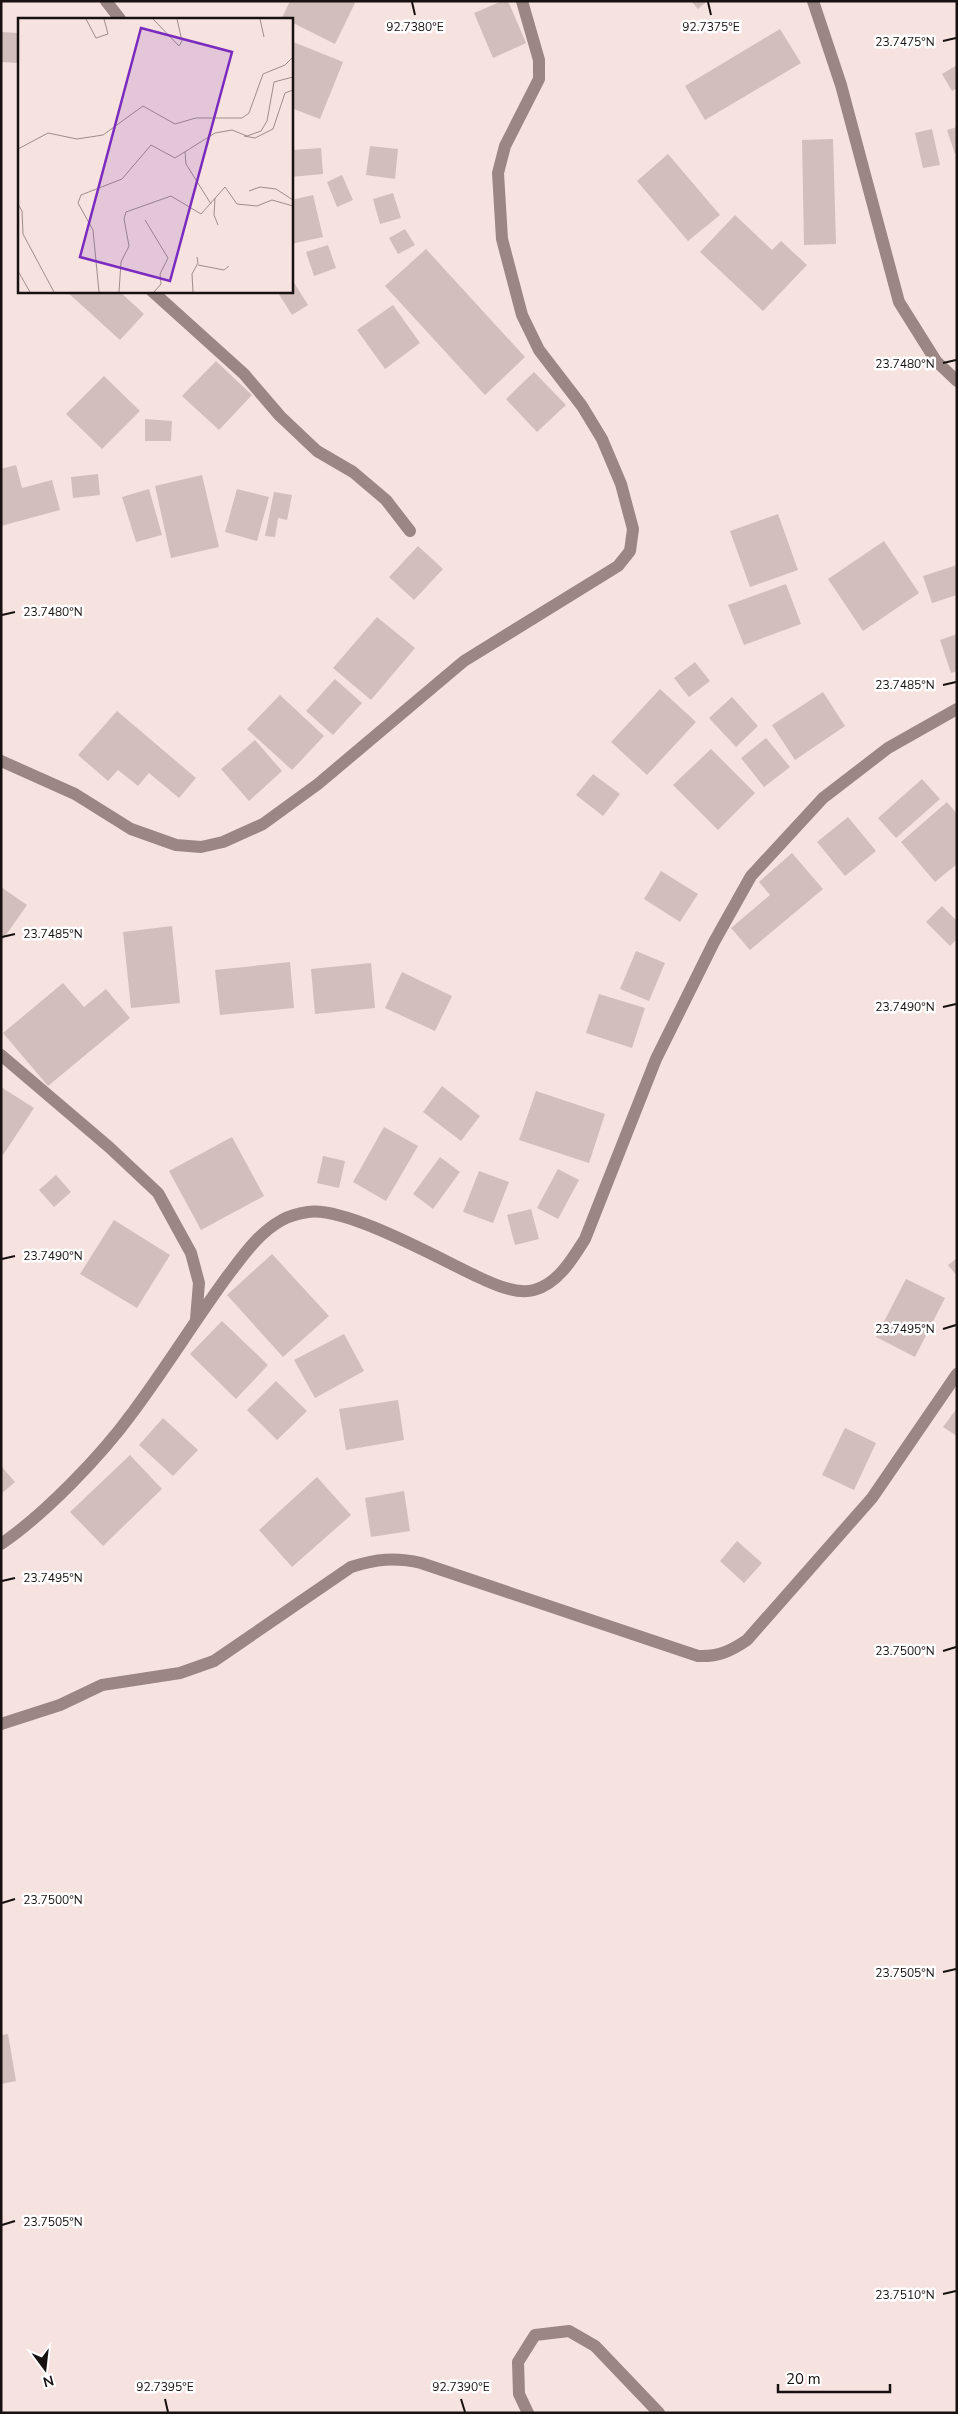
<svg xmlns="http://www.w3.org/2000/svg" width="958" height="2414" font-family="'Nunito Sans',sans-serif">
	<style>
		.building { fill: #d2bfbc }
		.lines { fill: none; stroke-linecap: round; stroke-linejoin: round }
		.street { stroke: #9b8683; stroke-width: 12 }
		.ticks { fill: none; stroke: #171110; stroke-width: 2 }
		.inset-road { fill: none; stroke: #9d8e8c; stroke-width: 1 }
		.view { fill: #7b2cbf; fill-opacity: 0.15; stroke: #7b2cbf; stroke-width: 2.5 }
		.inset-edge { fill: none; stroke: #171110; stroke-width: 2.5 }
		.ticks-label { font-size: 12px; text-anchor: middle; fill: #171110; stroke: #fff; stroke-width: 5; stroke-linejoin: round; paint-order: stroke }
	</style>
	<rect width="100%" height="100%" fill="#f6e2df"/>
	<path class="building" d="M 290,1 L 351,1 L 355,3 L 335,44 L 291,22 L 291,19 L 282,18 Z
		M 502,1 L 508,1 L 526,43 L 493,58 L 474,13 Z
		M 691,1 L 707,1 L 698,9 Z
		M 780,29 L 801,63 L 705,120 L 685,86 Z
		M 2,32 L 19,33 L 19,63 L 1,62 Z
		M 291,41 L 343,62 L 320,119 L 291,108 Z
		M 957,65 L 957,88 L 952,91 L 942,74 Z
		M 957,127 L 957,153 L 955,154 L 947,130 Z
		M 932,129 L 940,165 L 923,168 L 915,133 Z
		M 833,139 L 836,244 L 804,245 L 802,140 Z
		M 370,146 L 398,149 L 395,179 L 366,175 Z
		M 321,148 L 323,174 L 291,177 L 291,150 Z
		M 668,154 L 720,215 L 688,241 L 637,181 Z
		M 342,175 L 353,200 L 337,207 L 327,182 Z
		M 393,193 L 401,218 L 380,224 L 373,199 Z
		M 313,195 L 323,237 L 291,244 L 291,200 Z
		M 735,215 L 772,250 L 781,241 L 807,265 L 763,311 L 700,252 Z
		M 405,229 L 415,245 L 398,254 L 389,238 Z
		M 328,245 L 336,268 L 314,276 L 306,252 Z
		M 426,249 L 525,357 L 485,395 L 385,286 Z
		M 293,281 L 308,305 L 292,315 L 277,291 L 291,291 Z
		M 66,291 L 119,291 L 144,314 L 120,340 Z
		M 393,305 L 420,343 L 385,369 L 357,330 Z
		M 216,361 L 252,395 L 219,430 L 182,396 Z
		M 534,372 L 566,405 L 537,432 L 506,399 Z
		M 104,376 L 140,411 L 102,449 L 66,414 Z
		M 145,419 L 172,421 L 171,441 L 145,441 Z
		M 16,465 L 22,488 L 52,480 L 60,510 L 1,526 L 1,469 Z
		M 98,474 L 100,495 L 73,498 L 71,477 Z
		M 202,475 L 219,547 L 171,558 L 155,486 Z
		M 149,489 L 162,535 L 136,542 L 122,497 Z
		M 237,489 L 269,497 L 257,541 L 225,532 Z
		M 274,492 L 292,495 L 287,520 L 278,518 L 275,537 L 265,536 Z
		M 778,514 L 798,570 L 750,587 L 730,531 Z
		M 884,541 L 919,593 L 863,631 L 828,579 Z
		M 418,546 L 443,569 L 414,600 L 389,577 Z
		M 957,565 L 957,595 L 932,603 L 923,576 Z
		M 786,584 L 801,624 L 744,645 L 728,605 Z
		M 377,617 L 415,648 L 371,700 L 333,668 Z
		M 957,634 L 957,671 L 951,673 L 940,640 Z
		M 695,662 L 710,681 L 689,697 L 674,678 Z
		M 335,679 L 362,703 L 333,735 L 306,711 Z
		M 660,689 L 696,722 L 647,775 L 611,742 Z
		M 823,692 L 845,726 L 795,760 L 772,725 Z
		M 280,695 L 324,736 L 292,770 L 247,729 Z
		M 732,697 L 758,726 L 736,747 L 709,718 Z
		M 117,711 L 196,778 L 179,798 L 149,773 L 138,786 L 118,770 L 108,781 L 78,755 Z
		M 766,738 L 790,767 L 764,787 L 741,758 Z
		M 255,740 L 282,771 L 249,801 L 221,769 Z
		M 711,749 L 755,793 L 718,830 L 673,785 Z
		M 593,774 L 620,794 L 603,816 L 576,795 Z
		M 922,779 L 940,799 L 896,838 L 878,818 Z
		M 947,802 L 957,814 L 957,864 L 935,882 L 901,842 Z
		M 848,817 L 876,851 L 845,876 L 817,842 Z
		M 792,853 L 823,889 L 750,950 L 731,928 L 770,895 L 759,882 Z
		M 661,871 L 698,894 L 680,922 L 644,899 Z
		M 1,887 L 27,905 L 1,942 Z
		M 942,906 L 957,921 L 957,939 L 950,946 L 926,922 Z
		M 172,926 L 180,1003 L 131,1008 L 123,932 Z
		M 636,951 L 665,963 L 649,1001 L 620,989 Z
		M 290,962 L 294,1008 L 220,1015 L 215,970 Z
		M 371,963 L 375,1008 L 315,1014 L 311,969 Z
		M 402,972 L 452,996 L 435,1031 L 385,1008 Z
		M 63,983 L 84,1007 L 106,989 L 130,1018 L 48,1086 L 3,1033 Z
		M 599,994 L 645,1008 L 632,1048 L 586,1033 Z
		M 442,1086 L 480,1116 L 461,1141 L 423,1112 Z
		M 1,1087 L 34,1108 L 3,1155 L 1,1154 Z
		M 536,1091 L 605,1114 L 589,1163 L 519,1140 Z
		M 384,1127 L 418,1146 L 386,1201 L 353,1182 Z
		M 232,1137 L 264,1196 L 201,1230 L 169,1171 Z
		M 323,1156 L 345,1161 L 339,1188 L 317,1183 Z
		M 440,1157 L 460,1172 L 433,1209 L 413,1194 Z
		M 558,1169 L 579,1180 L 558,1219 L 537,1208 Z
		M 479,1171 L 509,1182 L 493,1223 L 463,1212 Z
		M 56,1175 L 71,1192 L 54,1207 L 39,1190 Z
		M 531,1209 L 539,1239 L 515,1245 L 507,1215 Z
		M 114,1220 L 170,1255 L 137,1308 L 80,1274 Z
		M 272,1254 L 329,1316 L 283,1357 L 227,1295 Z
		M 957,1258 L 957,1276 L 948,1265 Z
		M 906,1279 L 945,1298 L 915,1357 L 876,1337 Z
		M 222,1321 L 268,1365 L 236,1399 L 190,1354 Z
		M 344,1334 L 364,1371 L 315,1398 L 294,1360 Z
		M 276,1381 L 307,1411 L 277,1440 L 247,1410 Z
		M 398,1400 L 404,1440 L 346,1450 L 339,1409 Z
		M 957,1408 L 957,1436 L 943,1427 Z
		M 163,1418 L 198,1450 L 173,1476 L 139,1445 Z
		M 845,1428 L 876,1443 L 854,1490 L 822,1475 Z
		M 130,1455 L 162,1489 L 103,1546 L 70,1512 Z
		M 1,1466 L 15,1482 L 1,1494 Z
		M 317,1477 L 351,1515 L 292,1567 L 259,1530 Z
		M 404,1491 L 410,1531 L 371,1537 L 365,1498 Z
		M 737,1541 L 762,1563 L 744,1583 L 720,1561 Z
		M 8,2034 L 16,2081 L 1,2084 L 1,2035 Z"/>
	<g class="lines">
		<path class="street" d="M 106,1 L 120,19
			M 813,1 L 841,85 L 899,302 L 936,361 L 957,381
			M 152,291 L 244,374 L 280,416 L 317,451 L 353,472 L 386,500 L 410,531
			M 1,761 L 75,794 L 131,829 L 176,845 L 201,847 L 223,842 L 263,824 L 318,784 L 464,661 L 618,566 L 630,551 L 633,529 L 621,484 L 602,439 L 582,406 L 539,350 L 522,315 L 502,239 L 498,173 L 505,146 L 539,79 L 539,60 L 522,1
			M 1,1055 L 109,1147 L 158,1193 L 191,1253 L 199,1283 L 196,1319
			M 1,1544 C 45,1514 101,1456 133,1412 C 165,1369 194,1322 226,1278 C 242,1257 258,1233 282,1220 C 289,1216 301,1213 308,1212 C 345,1206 438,1258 474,1275 C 491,1283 515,1295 534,1290 C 558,1284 573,1258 585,1239 L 656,1059 L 714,942 L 751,876 L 823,798 L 888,748 L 957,709
			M 1,1724 L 60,1705 L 102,1685 L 180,1673 L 214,1661 L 351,1567 C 376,1559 395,1557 421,1563 L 698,1656 C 718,1657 731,1651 747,1640 L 872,1498 L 957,1374
			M 528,2413 L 519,2394 L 518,2362 L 535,2335 L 569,2331 L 595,2346 L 659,2413"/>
	</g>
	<path class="ticks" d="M 412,2 L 415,15M 708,2 L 711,15M 943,41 L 956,38M 943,363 L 956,360M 2,615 L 15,612M 943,685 L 956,682M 2,937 L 15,934M 943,1007 L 956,1004M 2,1259 L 15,1256M 943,1329 L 956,1325M 2,1581 L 15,1578M 943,1651 L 956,1647M 2,1903 L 15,1899M 943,1972 L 956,1969M 2,2225 L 15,2221M 943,2294 L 956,2291M 165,2399 L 168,2412M 461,2399 L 465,2412"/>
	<g transform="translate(18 18)">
		<rect width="275" height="275" fill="#f6e2df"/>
		<path class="inset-road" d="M 68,1 L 78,20 L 90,16 L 86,1M 135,1 L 161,28 L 164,23 L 159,1M 242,1 L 246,19M 226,118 L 237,120 L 255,111 L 267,75 L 275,72M 0,131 L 30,115 L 59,121 L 85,117 L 125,88 L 157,106 L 178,100 L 224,100 L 231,95 L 245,56 L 267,47 L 275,39M 167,134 L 168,146 L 193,186M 231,173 L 242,169 L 258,171 L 275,182M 197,180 L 196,197 L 200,207M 0,186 L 4,193 L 5,216 L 36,274M 127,202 L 150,240 L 142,256 L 143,266 L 136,274M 180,247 L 206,252 L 211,248M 0,253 L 12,274M 81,274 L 75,212 L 60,185 L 63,177 L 104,161 L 133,127 L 157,140 L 197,115 L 214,112 L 229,118 L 243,113 L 249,103 L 256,64 L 275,59M 101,274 L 103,244 L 111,228 L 106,201 L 108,194 L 153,178 L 183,196 L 207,169 L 219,186 L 239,188 L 254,182 L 275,188M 175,274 L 174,256 L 180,245 L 179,239"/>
		<path class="view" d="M 123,10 L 214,34 L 152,263 L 62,239 Z"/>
		<rect width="275" height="275" class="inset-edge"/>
	</g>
	<g class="ticks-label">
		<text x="415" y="31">92.7380°E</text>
		<text x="711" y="31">92.7375°E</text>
		<text x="905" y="46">23.7475°N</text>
		<text x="905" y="368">23.7480°N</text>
		<text x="53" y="616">23.7480°N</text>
		<text x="905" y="689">23.7485°N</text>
		<text x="53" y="938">23.7485°N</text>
		<text x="905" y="1011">23.7490°N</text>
		<text x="53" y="1260">23.7490°N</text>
		<text x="905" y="1333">23.7495°N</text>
		<text x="53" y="1582">23.7495°N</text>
		<text x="905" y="1655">23.7500°N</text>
		<text x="53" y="1904">23.7500°N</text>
		<text x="905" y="1977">23.7505°N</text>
		<text x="53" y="2226">23.7505°N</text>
		<text x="905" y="2299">23.7510°N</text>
		<text x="165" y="2391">92.7395°E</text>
		<text x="461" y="2391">92.7390°E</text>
	</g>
	<rect width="958" height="2414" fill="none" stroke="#171110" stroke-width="5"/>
	<g transform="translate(45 2369) rotate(165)" stroke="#ffffff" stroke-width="4" paint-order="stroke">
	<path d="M0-4L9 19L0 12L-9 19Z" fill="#171110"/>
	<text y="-8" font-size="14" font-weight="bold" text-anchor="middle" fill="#171110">N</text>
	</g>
	<path d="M778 2384v8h112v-8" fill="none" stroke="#171110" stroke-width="2.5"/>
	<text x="786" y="2384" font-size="15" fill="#171110" stroke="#ffffff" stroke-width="4" paint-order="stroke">20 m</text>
</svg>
